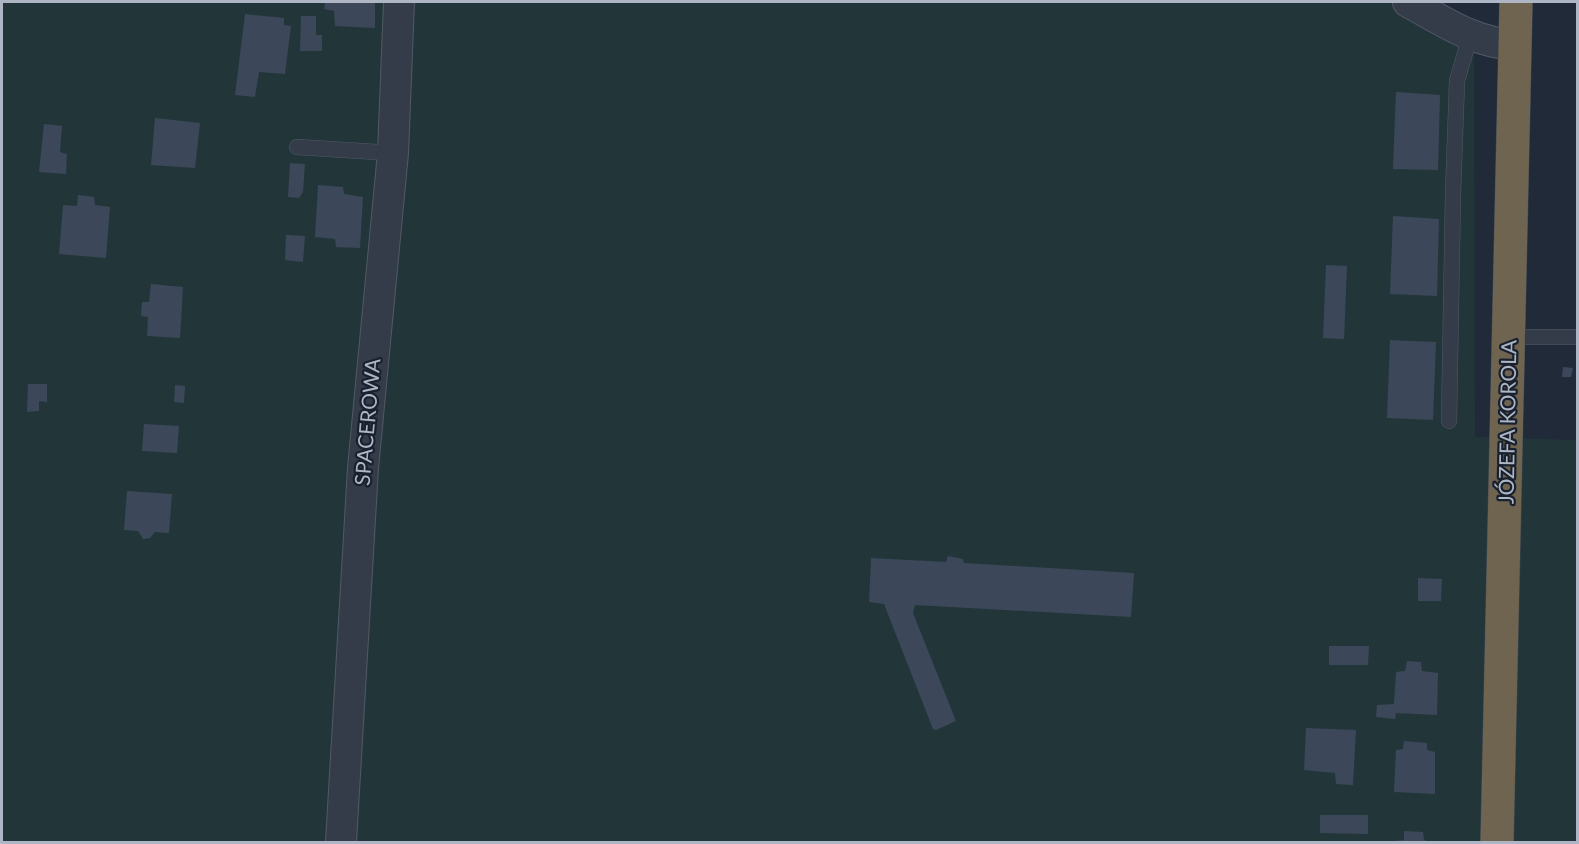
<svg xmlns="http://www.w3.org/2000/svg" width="1579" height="844" font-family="Lato,sans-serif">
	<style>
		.green { fill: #22363a }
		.building { fill: #3c4859 }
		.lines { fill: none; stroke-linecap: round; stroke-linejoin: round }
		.lane-casing { stroke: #515967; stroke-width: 16 }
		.street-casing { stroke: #515967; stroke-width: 32 }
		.highway-casing { stroke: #3e4654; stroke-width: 34 }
		.lane { stroke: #343c49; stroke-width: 15 }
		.street { stroke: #343c49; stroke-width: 30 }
		.highway { stroke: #6f6450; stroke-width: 33 }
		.labels { text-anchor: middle; stroke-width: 4.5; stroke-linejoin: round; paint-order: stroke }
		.street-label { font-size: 21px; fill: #aeb6c6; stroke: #19212e }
	</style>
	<rect width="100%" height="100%" fill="#202a39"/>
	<path class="green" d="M 2,2 L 1414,2 L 1474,35 L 1475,437 L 1577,440 L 1577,842 L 2,842 Z"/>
	<path class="building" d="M 325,2 L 375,2 L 375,28 L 335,26 L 334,11 L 324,9 Z
		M 245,14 L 284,18 L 284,25 L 291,26 L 285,74 L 259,72 L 255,97 L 235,95 Z
		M 301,16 L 316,16 L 316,35 L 322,35 L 322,51 L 300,51 Z
		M 1396,92 L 1440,95 L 1438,170 L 1393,169 Z
		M 155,118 L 200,123 L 195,168 L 151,165 Z
		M 44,124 L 62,126 L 60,152 L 67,154 L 66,174 L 39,172 Z
		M 290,163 L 305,164 L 303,192 L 299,198 L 288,197 Z
		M 318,185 L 343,187 L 344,194 L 363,197 L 360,248 L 336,247 L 335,239 L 315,237 Z
		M 78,195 L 94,197 L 95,205 L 110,207 L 106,258 L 59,254 L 63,205 L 77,206 Z
		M 1393,216 L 1439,219 L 1437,296 L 1390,294 Z
		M 286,235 L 305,236 L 303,262 L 285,260 Z
		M 1326,265 L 1347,266 L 1344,339 L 1323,338 Z
		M 151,284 L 183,287 L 180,338 L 147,336 L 148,317 L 141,316 L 142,302 L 149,302 Z
		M 1390,340 L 1436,342 L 1433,420 L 1387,418 Z
		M 1563,367 L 1573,368 L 1571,377 L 1562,377 Z
		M 28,384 L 47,384 L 47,402 L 39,401 L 39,411 L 27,412 Z
		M 175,385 L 185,386 L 184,403 L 174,402 Z
		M 144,424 L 179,426 L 177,453 L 142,451 Z
		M 127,491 L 172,494 L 169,533 L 155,532 L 150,538 L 143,539 L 138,531 L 124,530 Z
		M 948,556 L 963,559 L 964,563 L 1134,573 L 1131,617 L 915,605 L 913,613 L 956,721 L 936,730 L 933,729 L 884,604 L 869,602 L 871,558 L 946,562 Z
		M 1418,578 L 1442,579 L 1441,601 L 1418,601 Z
		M 1329,646 L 1369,646 L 1368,665 L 1329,665 Z
		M 1407,661 L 1421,662 L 1422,671 L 1438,673 L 1437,715 L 1396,713 L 1395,719 L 1376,717 L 1377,705 L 1394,704 L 1396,672 L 1405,671 Z
		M 1306,728 L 1356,730 L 1353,785 L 1336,784 L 1335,773 L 1304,770 Z
		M 1404,741 L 1427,743 L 1427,750 L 1435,752 L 1435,794 L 1394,792 L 1396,750 L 1403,749 Z
		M 1320,815 L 1368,815 L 1368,834 L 1320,833 Z
		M 1404,831 L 1423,832 L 1424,840 L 1429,842 L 1394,842 L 1394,841 L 1404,840 Z"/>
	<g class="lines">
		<defs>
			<path id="lane" d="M 297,147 L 393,153
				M 1510,337 L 1578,337
				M 1449,421 L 1453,194 L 1457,81 L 1470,36"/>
			<path id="street" d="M 1408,2 C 1445,22 1472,42 1515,45
				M 341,842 L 363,468 L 393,153 L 399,2"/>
			<path id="highway" d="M 1497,842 L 1516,2"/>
		</defs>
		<use href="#lane" class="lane-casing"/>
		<use href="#street" class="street-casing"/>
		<use href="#highway" class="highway-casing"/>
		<use href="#lane" class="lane"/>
		<use href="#street" class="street"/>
		<use href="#highway" class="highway"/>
	</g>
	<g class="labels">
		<g class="street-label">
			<text transform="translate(368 422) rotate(-85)" y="7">SPACEROWA</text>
			<text transform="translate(1508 422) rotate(-89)" y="7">JÓZEFA KOROLA</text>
		</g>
	</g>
	<rect width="1579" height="844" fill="none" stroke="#aeb6c6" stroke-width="6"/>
</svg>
